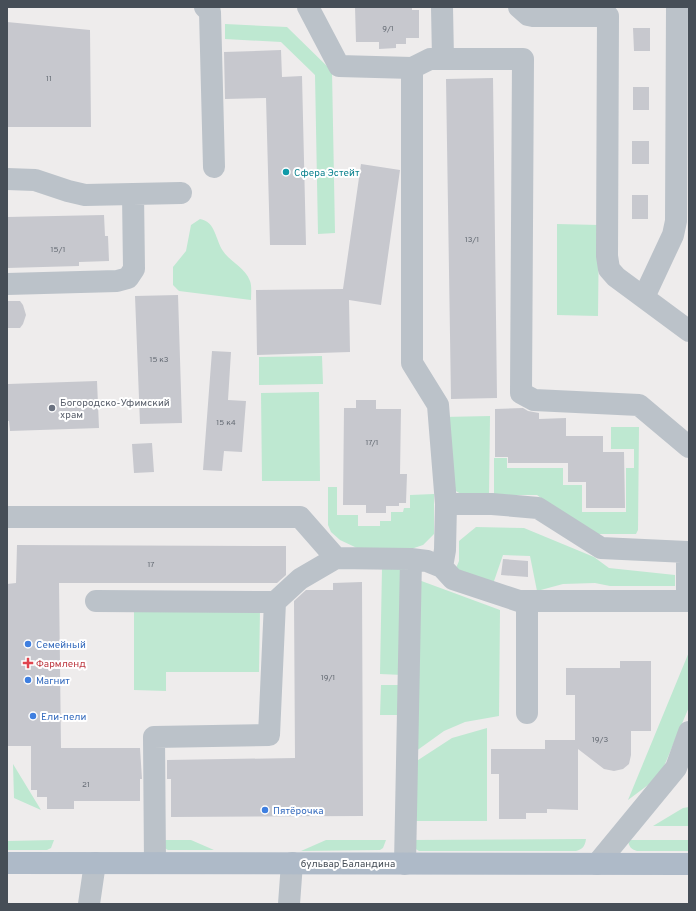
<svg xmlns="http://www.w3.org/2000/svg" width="696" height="911" font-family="Overpass,sans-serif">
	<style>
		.green { fill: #bee8d1 }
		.building { fill: #c7c8ce }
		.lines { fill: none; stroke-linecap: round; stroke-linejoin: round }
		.minor { stroke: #bbc2c9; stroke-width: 22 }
		.major { stroke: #aebac8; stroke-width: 22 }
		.culture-dot { fill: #0f9aa8; stroke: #fff; stroke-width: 1.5 }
		.worship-dot { fill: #6b7280; stroke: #fff; stroke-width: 1.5 }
		.shop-dot { fill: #3f7fe0; stroke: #fff; stroke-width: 1.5 }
		.health-dot { fill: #e0444e; stroke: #fff; stroke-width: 1.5 }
		.labels { text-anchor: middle; stroke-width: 4; stroke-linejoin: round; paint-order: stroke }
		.number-label { font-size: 8px; fill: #666c75 }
		.culture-label { font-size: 10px; fill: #0d838f; stroke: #fff; text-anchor: start }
		.worship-label { font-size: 10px; fill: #5b616d; stroke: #fff; text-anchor: start }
		.shop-label { font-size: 10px; fill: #366cbe; stroke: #fff; text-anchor: start }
		.health-label { font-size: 10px; fill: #be3a42; stroke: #fff; text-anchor: start }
		.street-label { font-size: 10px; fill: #464e57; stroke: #fff }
	</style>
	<rect width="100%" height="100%" fill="#eeecec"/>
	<path class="green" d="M 225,24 L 287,27 L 332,71 L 335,233 L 318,234 L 315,75 L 281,42 L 225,39 Z
		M 200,219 C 216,222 215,239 223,251 C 229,261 245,267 250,281 C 252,286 251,294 251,300 L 179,291 L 173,285 L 173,267 L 186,251 L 191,225 Z
		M 557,224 L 599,225 L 598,316 L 557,315 Z
		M 322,356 L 323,384 L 259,385 L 259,357 Z
		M 319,392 L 320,481 L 262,481 L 261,393 Z
		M 490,416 L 489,494 L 461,494 L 447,486 L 443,417 Z
		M 611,427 L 639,427 L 638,530 L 636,534 L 590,534 L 537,495 L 494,495 L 494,458 L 507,458 L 507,468 L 563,468 L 563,485 L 582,485 L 582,512 L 626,512 L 626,468 L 634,468 L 634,449 L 611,449 Z
		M 328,487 L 337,487 L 337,515 L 358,515 L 358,526 L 380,526 L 380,521 L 391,521 L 391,512 L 403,512 L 404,508 L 410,508 L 410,495 L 434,494 L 434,534 L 423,545 L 411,549 L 357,548 L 340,540 L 331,532 L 328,525 Z
		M 476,527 L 524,528 L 594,557 L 609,568 L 675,575 L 675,586 L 610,586 L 595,583 L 563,584 L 537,591 L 530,556 L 503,555 L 493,584 L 454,573 L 459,561 L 459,541 Z
		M 382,568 L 405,568 L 403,675 L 380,674 Z
		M 416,579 L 500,610 L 499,716 L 465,722 L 444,731 L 412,754 Z
		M 134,608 L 260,609 L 259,672 L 166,672 L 166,691 L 134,690 Z
		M 689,652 L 689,707 L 662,771 L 656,779 L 628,800 Z
		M 381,685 L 402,685 L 401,715 L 380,715 Z
		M 487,728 L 487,821 L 413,821 L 412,764 L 452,738 Z
		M 13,764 L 41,810 L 14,798 Z
		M 689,807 L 689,826 L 653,826 L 683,808 Z
		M 586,839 C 585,846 583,849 576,851 L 419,851 L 414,848 L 410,840 Z
		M 54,840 L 51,848 L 47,850 L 7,850 L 7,841 Z
		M 162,840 L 191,840 L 214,850 L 168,850 L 164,848 Z
		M 326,840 L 386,840 L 383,848 L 380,850 L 301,851 Z
		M 628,840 L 689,840 L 689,851 L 637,851 C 631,849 629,847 628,840 Z"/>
	<path class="building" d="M 355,7 L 412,7 L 412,10 L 419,10 L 419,38 L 406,38 L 406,44 L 396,44 L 396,48 L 379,49 L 379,42 L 356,42 Z
		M 7,22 L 90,30 L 91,127 L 7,127 Z
		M 633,28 L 650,28 L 650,51 L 634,51 Z
		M 281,50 L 282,77 L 302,76 L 306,245 L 270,245 L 266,98 L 225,99 L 224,52 Z
		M 493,78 L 497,398 L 451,399 L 446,79 Z
		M 633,87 L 649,87 L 649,110 L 633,110 Z
		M 632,141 L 649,141 L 649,164 L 632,164 Z
		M 361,164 L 400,170 L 381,305 L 349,300 L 350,352 L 257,355 L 256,290 L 343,289 Z
		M 632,195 L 648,195 L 648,219 L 632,219 Z
		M 104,215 L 105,236 L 108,236 L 109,261 L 79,262 L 79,266 L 7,268 L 7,217 Z
		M 178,295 L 182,423 L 140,424 L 135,296 Z
		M 7,301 L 20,301 L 23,305 L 26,315 L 23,324 L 20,328 L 7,328 Z
		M 212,351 L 231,352 L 228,400 L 246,401 L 242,452 L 224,451 L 222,471 L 203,470 Z
		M 97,381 L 99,428 L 10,431 L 9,421 L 7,421 L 8,384 Z
		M 356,400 L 376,400 L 376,409 L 401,409 L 400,474 L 407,474 L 406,503 L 399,503 L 399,506 L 386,506 L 386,513 L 366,513 L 366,505 L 343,505 L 344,408 L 356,408 Z
		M 523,408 L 528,411 L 539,413 L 539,419 L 566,418 L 566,436 L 603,436 L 603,452 L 624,452 L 625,508 L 586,508 L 586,482 L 568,482 L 568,463 L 508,463 L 508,457 L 495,457 L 495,409 Z
		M 152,443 L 154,472 L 134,473 L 132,444 Z
		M 17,545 L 286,546 L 286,575 L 277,583 L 59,583 L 61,748 L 140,748 L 142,779 L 140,779 L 140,801 L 74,801 L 74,809 L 47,809 L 47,797 L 37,797 L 37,790 L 31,790 L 31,746 L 7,746 L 7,584 L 16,583 Z
		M 503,559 L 528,561 L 528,577 L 501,575 Z
		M 362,582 L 363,816 L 171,817 L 171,779 L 167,779 L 167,760 L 295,758 L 294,601 L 306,590 L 333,590 L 333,583 Z
		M 620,661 L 651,661 L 651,731 L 631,731 L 631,755 L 629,764 L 623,769 L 614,771 L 604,769 L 578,749 L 578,810 L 547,809 L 547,813 L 526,813 L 526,819 L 499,819 L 499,774 L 491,774 L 491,749 L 545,749 L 545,740 L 575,740 L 575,695 L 566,695 L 566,668 L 620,668 Z"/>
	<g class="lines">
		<path class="minor" d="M 205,7 L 210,12 L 214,167
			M 308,7 L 339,66 L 412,68 L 430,59 L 523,59 L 521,393 L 534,400 L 639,405 L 689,447
			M 442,7 L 443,59
			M 519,7 L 528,15 L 533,16 L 608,16 L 607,256 L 609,269 L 616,277 L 689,331
			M 412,68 L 412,363 L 438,405 L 446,504 L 445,550 L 442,567
			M 7,179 L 35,180 L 68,191 L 85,195 L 133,194 L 134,269 L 128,278 L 117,281 L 7,284
			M 133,194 L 181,193
			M 644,297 L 673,235 L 676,221 L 677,7
			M 446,504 L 492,504 L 538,508 L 601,548 L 687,552 L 687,601
			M 7,517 L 300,517 L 336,558 L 411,559 L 405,864
			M 411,559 L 427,561 L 442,567 L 453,579 L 519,601 L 689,601
			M 96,601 L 275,602 L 269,735 L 154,737 L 155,863
			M 527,601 L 527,713
			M 275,602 L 300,579 L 336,558
			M 597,864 L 676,768 L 689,732
			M 89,904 L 95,863
			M 289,904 L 292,863"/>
		<path class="major" d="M 7,863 L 689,864"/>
	</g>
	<circle class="culture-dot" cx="286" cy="172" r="4"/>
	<circle class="worship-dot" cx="52" cy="408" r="4"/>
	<g class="shop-dot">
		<circle cx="28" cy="644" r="4"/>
		<circle cx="28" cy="680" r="4"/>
		<circle cx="33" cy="716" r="4"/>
		<circle cx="265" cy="810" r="4"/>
	</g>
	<path class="health-dot" d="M26 657h4v4h4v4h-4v4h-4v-4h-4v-4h4z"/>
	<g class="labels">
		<g class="number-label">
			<text x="388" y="31">9/1</text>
			<text x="49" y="81">11</text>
			<text x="472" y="242">13/1</text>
			<text x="58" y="252">15/1</text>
			<text x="159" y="362">15 к3</text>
			<text x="226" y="425">15 к4</text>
			<text x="372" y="445">17/1</text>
			<text x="151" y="567">17</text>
			<text x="328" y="680">19/1</text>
			<text x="600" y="742">19/3</text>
			<text x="86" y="787">21</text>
		</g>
		<g class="culture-label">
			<text x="294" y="176">Сфера Эстейт</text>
		</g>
		<g class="worship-label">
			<text x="60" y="406">Богородско-Уфимский<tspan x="60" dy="12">храм</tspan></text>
		</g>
		<g class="shop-label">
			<text x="36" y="648">Семейный</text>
			<text x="36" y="684">Магнит</text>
			<text x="41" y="720">Ели-пели</text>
			<text x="273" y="814">Пятёрочка</text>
		</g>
		<g class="health-label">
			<text x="36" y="667">Фармленд</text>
		</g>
		<g class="street-label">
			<text x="348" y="867">бульвар Баландина</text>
		</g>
	</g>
	<rect width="696" height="911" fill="none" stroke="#464e57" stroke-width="16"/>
</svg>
